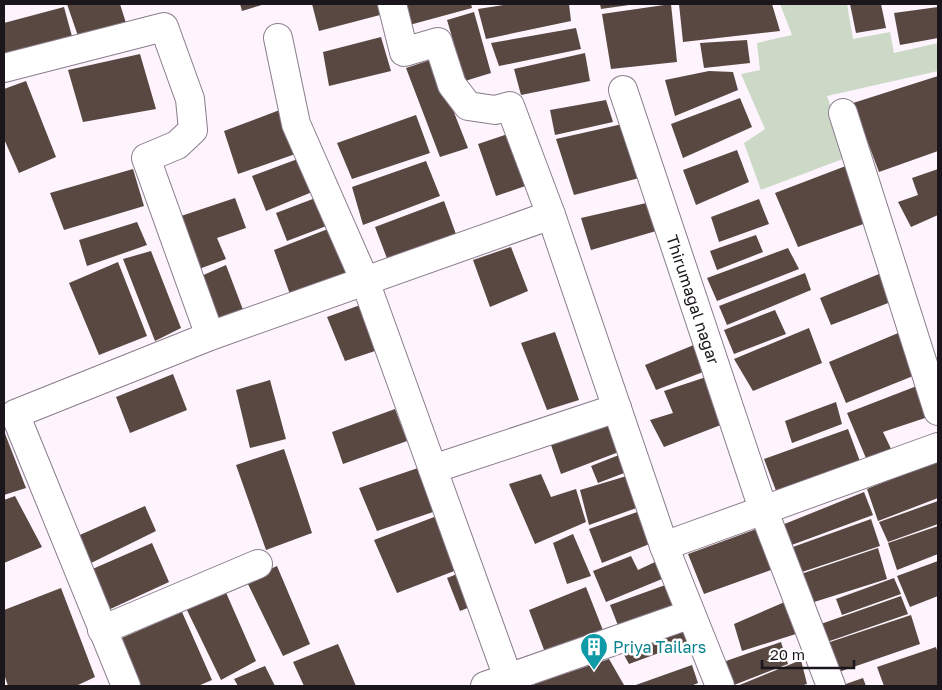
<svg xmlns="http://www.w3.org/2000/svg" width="942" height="690" font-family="'Golos Text',sans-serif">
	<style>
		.green { fill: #cbd9c6 }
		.building { fill: #594741 }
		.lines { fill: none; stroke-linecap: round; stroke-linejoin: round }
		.minor-casing { stroke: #8a7d8c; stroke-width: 30 }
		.minor { stroke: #fff; stroke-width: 28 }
		.labels { text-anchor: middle; stroke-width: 5; stroke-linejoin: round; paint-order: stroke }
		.street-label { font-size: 16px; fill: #1b161c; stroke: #fff }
		.culture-label { font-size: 16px; fill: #0d838f; stroke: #fff; text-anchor: start }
	</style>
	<rect width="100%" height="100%" fill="#fdf4fe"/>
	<path class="green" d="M 780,4 L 847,4 L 853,39 L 890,32 L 894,53 L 938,43 L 938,71 L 827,96 L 848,157 L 761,190 L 744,143 L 765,129 L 741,74 L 760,70 L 757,43 L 792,35 Z"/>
	<path class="building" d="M 67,4 L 120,4 L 126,23 L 79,39 Z
		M 240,4 L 265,4 L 242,11 Z
		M 312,4 L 378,4 L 380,15 L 319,31 Z
		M 394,4 L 471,4 L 472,8 L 402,27 Z
		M 510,4 L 569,4 L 571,21 L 486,39 L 478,9 Z
		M 600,4 L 629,4 L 629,5 L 601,9 Z
		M 671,4 L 677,62 L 611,69 L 602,14 Z
		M 679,4 L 772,4 L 780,31 L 683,42 Z
		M 850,4 L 881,4 L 886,28 L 856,33 Z
		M 64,7 L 73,40 L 4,57 L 4,23 Z
		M 938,7 L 938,38 L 900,45 L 894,13 Z
		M 474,12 L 491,73 L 465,81 L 447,20 Z
		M 576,28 L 581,49 L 499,66 L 491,43 Z
		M 381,37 L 391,71 L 329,86 L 323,52 Z
		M 747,40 L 750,63 L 704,68 L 700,43 Z
		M 585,53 L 590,81 L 521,95 L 514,69 Z
		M 140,54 L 156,109 L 83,122 L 68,70 Z
		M 433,59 L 468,148 L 440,157 L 406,68 Z
		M 709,71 L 733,72 L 738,90 L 675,116 L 665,80 Z
		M 938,76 L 938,151 L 879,172 L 853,103 Z
		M 26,81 L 56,157 L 19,173 L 4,139 L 4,89 Z
		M 740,98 L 752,127 L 683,158 L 671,124 Z
		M 606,100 L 613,122 L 555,135 L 550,110 Z
		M 285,108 L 301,152 L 238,174 L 224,131 Z
		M 416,115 L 430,153 L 352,179 L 337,143 Z
		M 627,123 L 643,177 L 574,195 L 556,139 Z
		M 517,131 L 534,183 L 496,196 L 478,144 Z
		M 737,150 L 749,182 L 696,205 L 683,170 Z
		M 303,157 L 317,190 L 266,211 L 252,176 Z
		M 426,161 L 440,196 L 363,225 L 352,187 Z
		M 851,164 L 872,221 L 798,247 L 775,193 Z
		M 133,169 L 144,206 L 64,230 L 50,193 Z
		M 938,169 L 938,215 L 911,227 L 898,202 L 918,195 L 912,178 Z
		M 318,197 L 329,225 L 287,241 L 276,213 Z
		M 235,198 L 246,228 L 217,238 L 226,259 L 191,272 L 172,219 Z
		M 759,199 L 769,224 L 719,242 L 711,217 Z
		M 444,201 L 457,237 L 388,261 L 375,227 Z
		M 655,201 L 663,229 L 591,250 L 581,218 Z
		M 137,222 L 147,245 L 87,266 L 79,240 Z
		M 333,227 L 353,274 L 291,297 L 274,250 Z
		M 756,235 L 763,252 L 717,270 L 710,251 Z
		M 511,247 L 528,291 L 490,307 L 473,260 Z
		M 788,248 L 799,269 L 717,301 L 707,278 Z
		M 151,251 L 181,328 L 155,341 L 123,259 Z
		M 118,262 L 147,336 L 99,355 L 69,283 Z
		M 226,265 L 245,315 L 220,325 L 199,277 Z
		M 884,272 L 896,300 L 831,325 L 820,298 Z
		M 805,273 L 811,290 L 727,325 L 719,306 Z
		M 363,304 L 381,349 L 345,361 L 327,317 Z
		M 775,310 L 786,334 L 734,354 L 724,330 Z
		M 809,328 L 822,363 L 753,391 L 734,359 Z
		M 903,331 L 918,374 L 846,403 L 829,362 Z
		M 555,332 L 579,400 L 547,410 L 521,343 Z
		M 701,342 L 711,369 L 656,390 L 645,365 Z
		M 173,374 L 187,410 L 130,433 L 116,397 Z
		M 709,376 L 726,423 L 664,447 L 650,420 L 673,413 L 664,391 Z
		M 270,380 L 286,439 L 250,448 L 236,390 Z
		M 922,384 L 934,415 L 883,432 L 894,455 L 868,463 L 847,413 Z
		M 836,402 L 842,424 L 792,443 L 785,421 Z
		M 395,409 L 407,441 L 343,464 L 332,432 Z
		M 614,423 L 624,450 L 561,474 L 551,445 Z
		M 848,429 L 861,464 L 778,496 L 764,459 Z
		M 4,431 L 26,488 L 4,495 Z
		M 284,449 L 312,533 L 266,550 L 236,465 Z
		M 624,453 L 632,470 L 598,483 L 591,466 Z
		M 938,460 L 938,498 L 878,521 L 867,489 Z
		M 424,466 L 439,510 L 377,531 L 359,488 Z
		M 541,474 L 551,497 L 576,489 L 586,522 L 535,544 L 509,484 Z
		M 630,475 L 642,506 L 589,525 L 580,490 Z
		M 864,492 L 873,515 L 789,546 L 782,525 Z
		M 15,496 L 42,547 L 4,563 L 4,500 Z
		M 938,501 L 938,524 L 888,542 L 879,522 Z
		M 145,506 L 156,531 L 85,566 L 73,538 Z
		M 640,511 L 652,543 L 602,563 L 589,529 Z
		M 442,514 L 462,568 L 397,593 L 374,540 Z
		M 871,519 L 880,546 L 799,573 L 790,548 Z
		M 938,526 L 938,554 L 897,570 L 888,543 Z
		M 762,527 L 782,566 L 704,594 L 688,554 Z
		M 573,534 L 591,576 L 567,584 L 553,543 Z
		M 152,543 L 169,582 L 106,611 L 88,571 Z
		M 878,548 L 887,579 L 811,603 L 801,574 Z
		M 631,556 L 638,570 L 655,562 L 662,579 L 606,602 L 593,571 Z
		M 938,561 L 938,596 L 910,607 L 897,576 Z
		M 277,566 L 310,644 L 283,656 L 246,580 Z
		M 462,572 L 475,605 L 460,611 L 447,578 Z
		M 894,578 L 901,594 L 842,615 L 836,599 Z
		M 671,583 L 681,605 L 619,628 L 610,605 Z
		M 586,587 L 604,633 L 546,655 L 529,610 Z
		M 61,588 L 95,677 L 76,686 L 8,686 L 4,674 L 4,610 Z
		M 224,588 L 256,661 L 221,680 L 184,604 Z
		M 901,596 L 908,614 L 821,644 L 815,626 Z
		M 787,601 L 799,633 L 742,651 L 734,624 Z
		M 182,612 L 212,680 L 198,686 L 130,686 L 118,656 L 128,652 L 122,638 Z
		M 911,615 L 920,644 L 833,674 L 821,645 Z
		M 689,617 L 697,639 L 629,664 L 617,642 Z
		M 781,642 L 788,664 L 734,685 L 726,661 Z
		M 338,644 L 356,686 L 304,686 L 293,662 Z
		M 936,647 L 938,654 L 938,686 L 884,686 L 877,667 Z
		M 609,659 L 624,685 L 535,686 L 534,684 Z
		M 801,660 L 807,684 L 800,686 L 737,686 Z
		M 692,665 L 698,683 L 691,686 L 633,686 Z
		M 265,666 L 275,686 L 238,686 L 234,679 Z
		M 863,678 L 866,686 L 840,686 Z"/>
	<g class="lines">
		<defs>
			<g id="minor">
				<path d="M 392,4 L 404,52 L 438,42 L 452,85 L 468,106 L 495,110 L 510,106 L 551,215 L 664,546 L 720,686"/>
				<path d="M 278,38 L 296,124 L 365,281 L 511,686"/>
				<path d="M 4,68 L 164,27 L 190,99 L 193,130 L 177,145 L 146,158 L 210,336"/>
				<path id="s1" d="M 623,90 L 763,509 L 831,686"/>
				<path d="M 843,113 L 938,411"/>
				<path d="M 433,469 L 617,408"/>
				<path d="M 664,546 L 938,447"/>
				<path d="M 102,630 L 258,564"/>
				<path d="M 126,686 L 15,414 L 210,336 L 551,215"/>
				<path d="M 485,686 L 691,614"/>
			</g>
		</defs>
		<use href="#minor" class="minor-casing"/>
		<use href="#minor" class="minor"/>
	</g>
	<defs>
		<symbol id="building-pin" viewBox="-11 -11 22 30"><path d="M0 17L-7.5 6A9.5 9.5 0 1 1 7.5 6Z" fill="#0f9aa8" stroke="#fff"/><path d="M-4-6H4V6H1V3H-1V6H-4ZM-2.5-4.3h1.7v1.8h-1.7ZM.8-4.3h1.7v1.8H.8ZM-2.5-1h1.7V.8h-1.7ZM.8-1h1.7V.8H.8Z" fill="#fff"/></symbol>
	</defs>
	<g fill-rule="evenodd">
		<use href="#building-pin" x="578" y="631" width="32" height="43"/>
	</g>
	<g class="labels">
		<g class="street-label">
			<text dy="6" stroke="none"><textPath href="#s1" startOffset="221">Thirumagal nagar</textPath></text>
		</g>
		<g class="culture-label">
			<text x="613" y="653">Priya Tailars</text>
		</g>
	</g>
	<rect width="942" height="690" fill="none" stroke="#1b161c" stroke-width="10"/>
	<path d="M762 660v8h92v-8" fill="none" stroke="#1b161c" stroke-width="2.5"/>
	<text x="770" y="660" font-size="15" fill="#1b161c" stroke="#ffffff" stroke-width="4" paint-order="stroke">20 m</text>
</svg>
